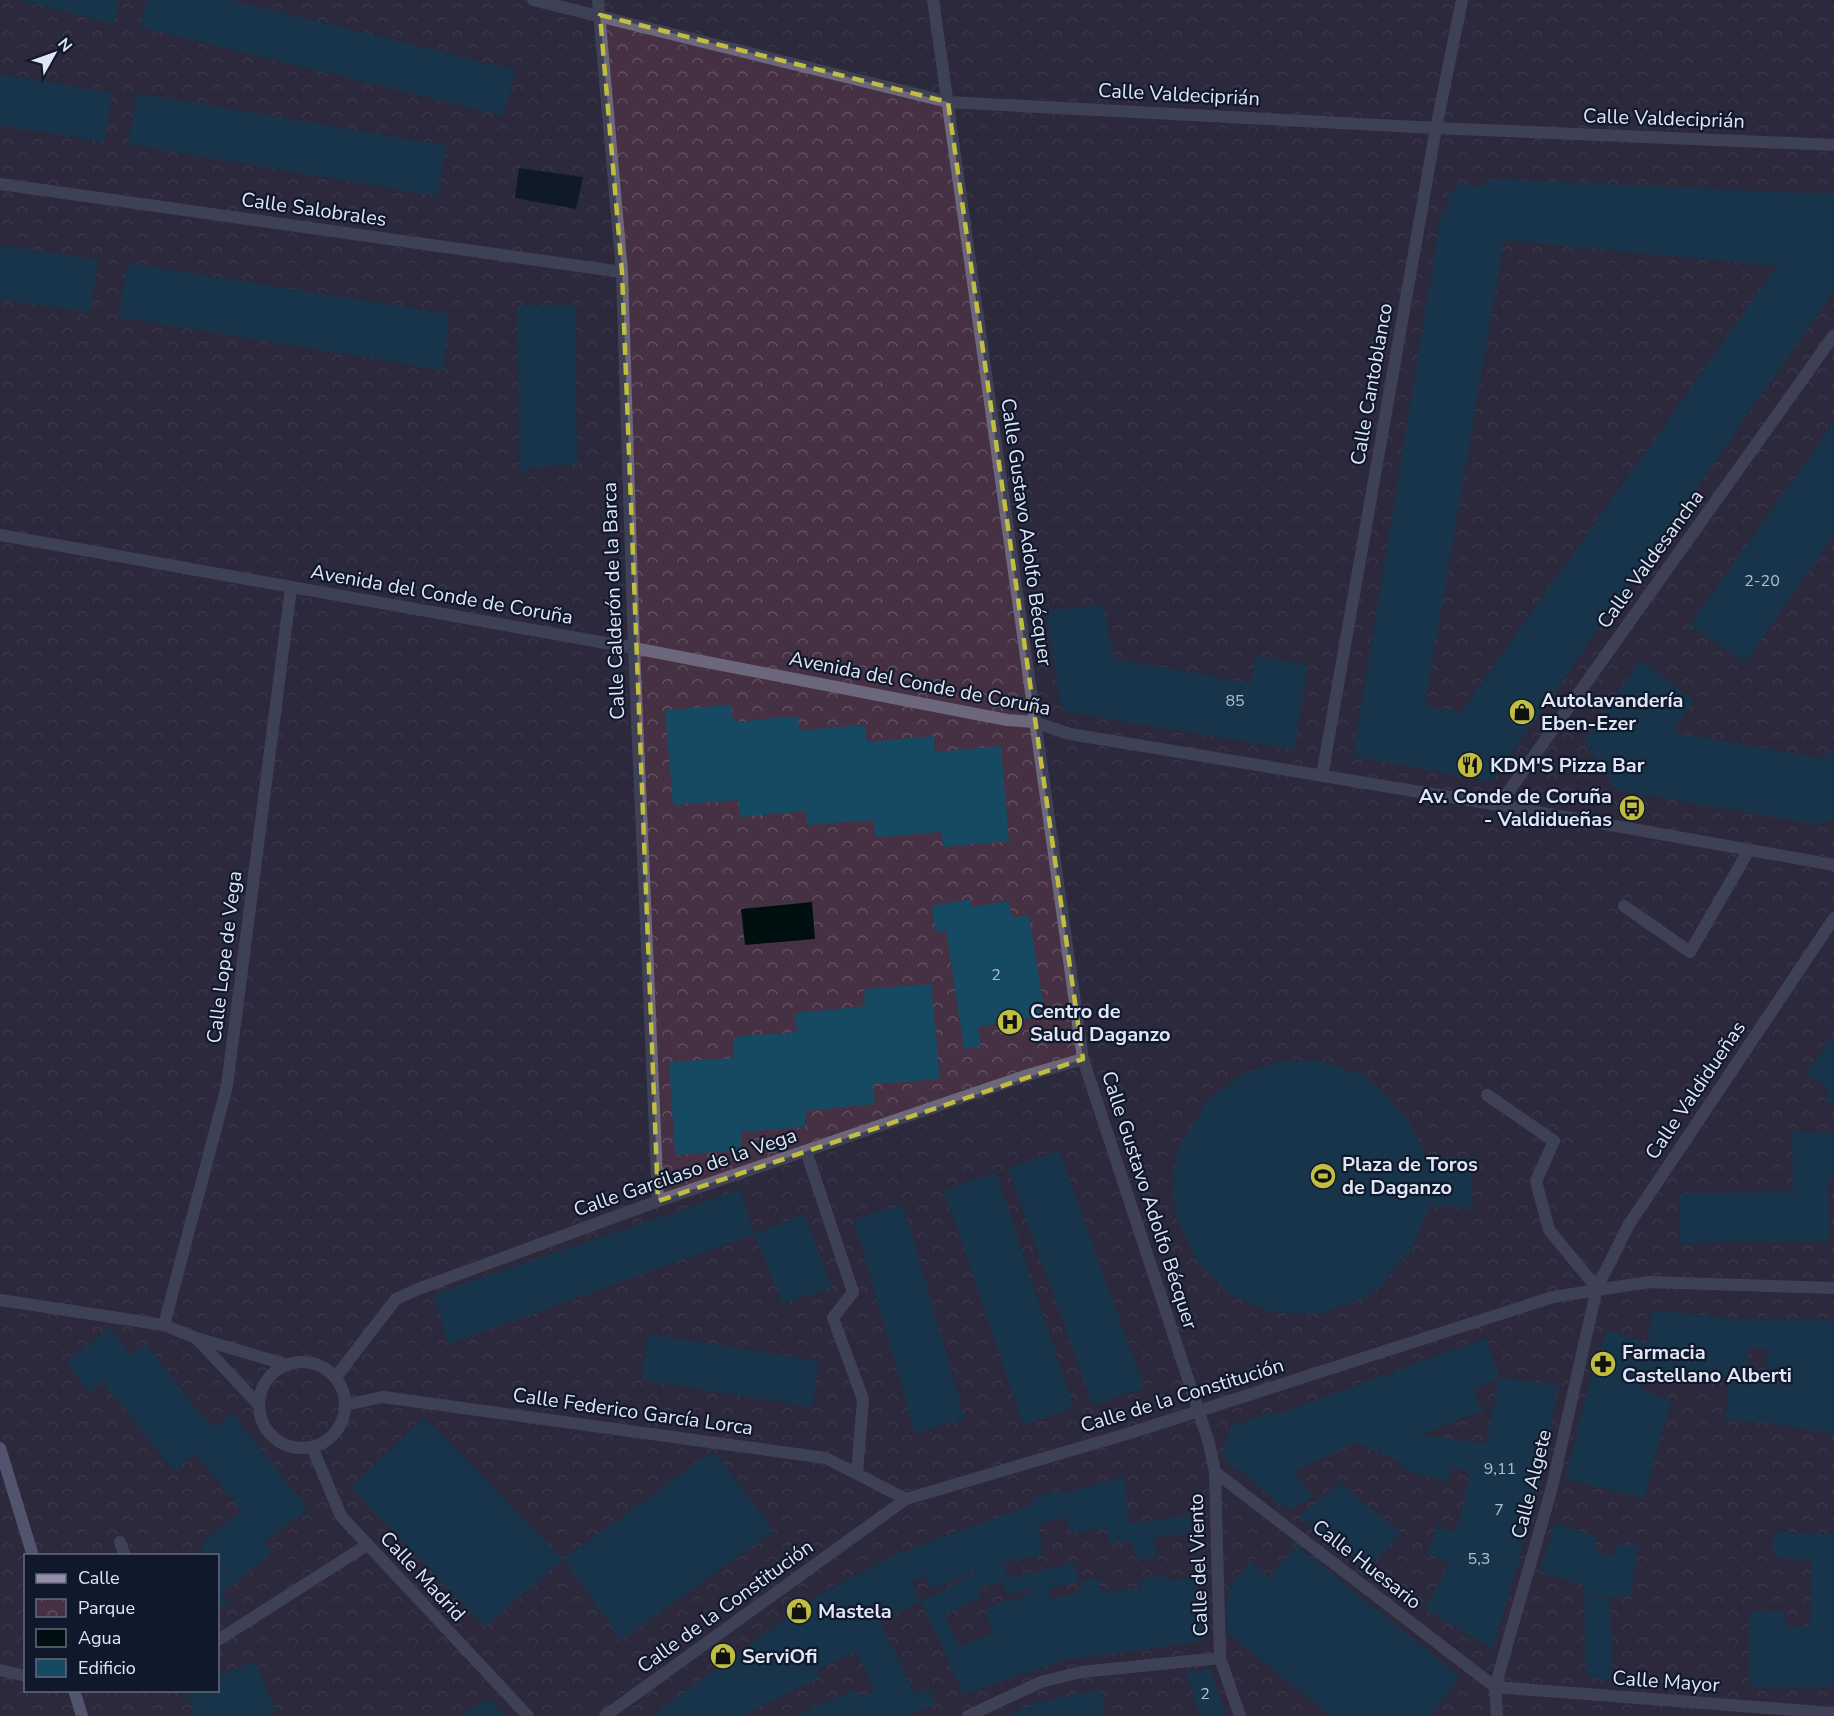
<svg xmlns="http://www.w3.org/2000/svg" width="1834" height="1716" font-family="'Nunito Sans',sans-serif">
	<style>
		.park { fill: url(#park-crowns); fill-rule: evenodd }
		.water { fill: #001011 }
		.building { fill: #164962; fill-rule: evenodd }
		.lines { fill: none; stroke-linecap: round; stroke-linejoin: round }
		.lane { stroke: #6c677b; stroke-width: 12 }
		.street { stroke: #6c677b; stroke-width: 12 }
		.secondary { stroke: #978ead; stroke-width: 12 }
		.marked { fill: none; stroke: #c1bd40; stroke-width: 4.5; stroke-dasharray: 12 8; stroke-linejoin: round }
		.labels { text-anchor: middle; stroke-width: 4.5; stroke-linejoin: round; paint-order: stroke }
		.number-label { font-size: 16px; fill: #aebfd0 }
		.street-label { font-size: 20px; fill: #e0e6f5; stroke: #10192c }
		.poi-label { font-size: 20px; font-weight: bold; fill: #e0e6f5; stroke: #10192c; text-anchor: start }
	</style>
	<defs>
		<pattern id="park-crowns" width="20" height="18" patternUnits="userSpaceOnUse" patternTransform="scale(1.5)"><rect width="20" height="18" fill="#463144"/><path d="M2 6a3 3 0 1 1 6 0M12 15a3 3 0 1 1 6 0" fill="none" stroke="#604f60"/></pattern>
	</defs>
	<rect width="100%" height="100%" fill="#192237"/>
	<path class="park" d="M 0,0 L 1834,0 L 1834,1716 L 0,1716 ZM 26,1556 L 218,1556 L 218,1690 L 26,1690 Z"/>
	<path class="water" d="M 519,168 L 583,177 L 576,209 L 515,198 Z
		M 812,902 L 815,939 L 745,945 L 741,909 Z"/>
	<path class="building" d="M 19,0 L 119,0 L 114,24 Z
		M 147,0 L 229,0 L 516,70 L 503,116 L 140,27 Z
		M 0,74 L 112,93 L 104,142 L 0,125 Z
		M 137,93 L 447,146 L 437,196 L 128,144 Z
		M 1494,179 L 1831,194 L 1834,198 L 1834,291 L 1492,782 L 1353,756 L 1441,214 L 1449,207 L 1447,199 L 1455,187 L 1467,183 L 1477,188 ZM 1504,240 L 1777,266 L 1461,712 L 1425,705 Z
		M 0,245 L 98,260 L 90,312 L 0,299 Z
		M 128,263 L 450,314 L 443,370 L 118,317 Z
		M 575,305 L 577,464 L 533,467 L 520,476 L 517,306 Z
		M 1834,422 L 1834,535 L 1745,663 L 1690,625 Z
		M 1103,605 L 1115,659 L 1250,683 L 1256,656 L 1308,665 L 1294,750 L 1062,711 L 1046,611 Z
		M 1640,660 L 1694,700 L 1673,732 L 1824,759 L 1834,745 L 1834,818 L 1824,823 L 1810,823 L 1616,790 L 1584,741 Z
		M 731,705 L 733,722 L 798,716 L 799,730 L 865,725 L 867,742 L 933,736 L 935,752 L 1001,746 L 1009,841 L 943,847 L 941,832 L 876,837 L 873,820 L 807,825 L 806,811 L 740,817 L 738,800 L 673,805 L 665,710 Z
		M 971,899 L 972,907 L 1009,901 L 1012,918 L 1029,915 L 1045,1016 L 978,1027 L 981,1046 L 964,1049 L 946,930 L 936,932 L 931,906 Z
		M 931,984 L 940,1079 L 873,1084 L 875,1104 L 805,1111 L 805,1127 L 741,1132 L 741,1150 L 675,1155 L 669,1062 L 734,1058 L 733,1037 L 797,1032 L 795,1013 L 865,1006 L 864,989 Z
		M 1834,1034 L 1834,1103 L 1826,1102 L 1829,1088 L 1806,1074 Z
		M 1318,1060 L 1363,1075 L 1379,1088 L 1411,1123 L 1426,1157 L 1471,1158 L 1473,1207 L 1430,1206 L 1411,1250 L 1380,1286 L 1362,1299 L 1318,1314 L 1270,1312 L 1229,1294 L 1197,1262 L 1176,1218 L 1173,1189 L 1175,1164 L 1180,1146 L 1206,1102 L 1241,1075 L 1282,1061 Z
		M 1792,1132 L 1834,1133 L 1834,1180 L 1828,1180 L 1829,1241 L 1680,1243 L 1679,1193 L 1793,1192 Z
		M 1059,1150 L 1144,1388 L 1093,1405 L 1008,1169 Z
		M 996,1173 L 1074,1408 L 1023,1425 L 944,1190 Z
		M 740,1190 L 754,1234 L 449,1344 L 433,1294 Z
		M 903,1204 L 965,1419 L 915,1433 L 854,1220 Z
		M 805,1214 L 832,1287 L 783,1304 L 754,1234 Z
		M 1653,1310 L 1733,1319 L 1834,1320 L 1834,1434 L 1764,1422 L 1725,1420 L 1729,1379 L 1647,1370 L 1642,1390 L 1671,1400 L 1644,1498 L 1565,1479 L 1592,1372 L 1607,1330 L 1647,1343 ZM 1748,1348 L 1767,1349 L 1766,1369 L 1793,1370 L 1792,1385 L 1765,1383 L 1766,1369 L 1748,1368 Z
		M 109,1328 L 130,1355 L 145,1343 L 212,1428 L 232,1413 L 308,1509 L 265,1541 L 273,1552 L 222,1593 L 229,1602 L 218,1612 L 218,1556 L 196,1556 L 205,1548 L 202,1542 L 241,1511 L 196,1454 L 174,1471 L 102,1381 L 89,1392 L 66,1362 Z
		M 648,1334 L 819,1361 L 812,1407 L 641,1380 Z
		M 1486,1338 L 1499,1378 L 1559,1386 L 1536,1502 L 1493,1649 L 1425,1609 L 1449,1563 L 1427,1553 L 1437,1525 L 1454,1533 L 1461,1515 L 1470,1471 L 1451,1467 L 1448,1482 L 1402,1469 L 1403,1464 L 1357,1442 L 1295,1471 L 1313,1497 L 1288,1511 L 1222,1456 L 1231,1426 L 1275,1411 L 1277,1414 ZM 1499,1378 L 1486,1444 L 1420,1435 L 1482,1411 L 1473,1390 Z
		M 425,1417 L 563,1559 L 713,1451 L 774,1531 L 621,1640 L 563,1559 L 485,1627 L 350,1487 Z
		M 1124,1477 L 1129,1524 L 1190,1515 L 1193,1532 L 1154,1538 L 1156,1557 L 1136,1560 L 1132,1541 L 1109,1543 L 1106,1528 L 1070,1533 L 1067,1517 L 1038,1524 L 1043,1555 L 1003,1562 L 1007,1578 L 1075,1563 L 1079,1582 L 1049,1588 L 1050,1599 L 1081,1592 L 1079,1582 L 1099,1578 L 1101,1592 L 1140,1587 L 1139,1579 L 1166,1575 L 1167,1581 L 1197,1577 L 1203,1641 L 1062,1661 L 963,1694 L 921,1601 L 976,1574 L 975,1571 L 931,1590 L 925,1576 L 912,1582 L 921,1601 L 880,1622 L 915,1694 L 928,1688 L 936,1704 L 908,1716 L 797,1716 L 855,1689 L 860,1698 L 875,1691 L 856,1651 L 817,1670 L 819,1677 L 747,1713 L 748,1716 L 653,1716 L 720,1665 L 827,1590 L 899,1553 L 1034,1504 L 1032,1497 L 1061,1490 L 1062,1494 ZM 1003,1581 L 1007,1594 L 1029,1589 L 1031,1594 L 985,1608 L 993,1633 L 959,1646 L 945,1615 L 981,1597 L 978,1588 Z
		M 1341,1483 L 1401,1534 L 1368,1568 L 1299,1516 Z
		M 1555,1522 L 1597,1537 L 1595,1551 L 1613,1557 L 1619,1544 L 1639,1546 L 1630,1596 L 1588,1598 L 1610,1600 L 1612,1679 L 1591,1678 L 1586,1671 L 1584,1585 L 1539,1572 Z
		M 1773,1532 L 1834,1534 L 1834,1688 L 1749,1687 L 1749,1611 L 1785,1611 L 1786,1627 L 1810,1626 L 1812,1560 L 1773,1557 Z
		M 1296,1545 L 1461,1677 L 1430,1716 L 1331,1716 L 1226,1632 L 1228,1588 L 1250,1561 L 1269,1578 Z
		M 256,1661 L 276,1713 L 270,1716 L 195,1716 L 186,1690 L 218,1690 L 218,1675 Z
		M 1210,1669 L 1226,1716 L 1191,1716 L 1199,1713 L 1186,1673 Z
		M 1100,1690 L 1106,1716 L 1007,1716 L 1035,1703 Z
		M 490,1699 L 505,1716 L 458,1716 Z"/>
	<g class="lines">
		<path class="lane" d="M 1624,906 L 1690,952 L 1749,850
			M 1487,1095 L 1554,1141 L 1536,1181 L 1549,1230 L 1597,1288
			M 833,1318 L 863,1399 L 857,1473
			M 120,1542 L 125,1556
			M 218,1640 L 367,1545"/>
		<path class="street" d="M 533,0 L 948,102 L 1436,128 L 1834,145
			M 598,0 L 622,272 L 634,648 L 658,1201
			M 933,0 L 1083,1059 L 1209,1443 L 1215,1472 L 1220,1658 L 1240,1716
			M 0,184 L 622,272
			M 0,535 L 634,648 L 1007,720 L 1034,722 L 1070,734 L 1499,805 L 1834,865
			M 1322,776 L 1436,128 L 1462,0
			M 1499,805 L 1834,335
			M 806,1151 L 853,1292 L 833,1318
			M 0,1300 L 164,1325 L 196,1338 L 288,1365
			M 164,1325 L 227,1086 L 291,588
			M 196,1338 L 259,1405
			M259 1405a43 43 0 1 1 86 0a43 43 0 1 1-86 0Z
			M 335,1378 L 396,1299 L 418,1289 L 658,1201 L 1028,1075 L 1083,1059
			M 345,1405 L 383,1397 L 826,1458 L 906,1499
			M 312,1447 L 341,1516 L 528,1716
			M 1215,1472 L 1495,1687
			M 0,1670 L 26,1676
			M 1495,1687 L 1834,1713
			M 605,1716 L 906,1499 L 1130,1433 L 1553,1297 L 1648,1282 L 1834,1288
			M 968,1716 L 1041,1682 L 1081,1672 L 1220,1658
			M 1497,1716 L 1495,1687 L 1551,1491 L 1597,1288 L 1628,1226 L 1834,918"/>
		<path class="secondary" d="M 0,1448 L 33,1556
			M 74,1690 L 82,1716"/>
	</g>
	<path d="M0 0H1834V1716H0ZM 600,15 L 948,102 L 1083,1059 L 658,1201 L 622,272 Z" fill="#192237" fill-opacity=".55" fill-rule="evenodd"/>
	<path class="marked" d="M 600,15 L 948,102 L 1083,1059 L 658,1201 L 622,272 Z"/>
	<defs>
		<symbol id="shop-disc" viewBox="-11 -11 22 22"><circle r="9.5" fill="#c1bd40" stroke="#10192c"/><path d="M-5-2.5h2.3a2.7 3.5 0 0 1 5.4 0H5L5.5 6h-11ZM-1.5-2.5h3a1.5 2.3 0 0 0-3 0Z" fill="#111"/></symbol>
		<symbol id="restaurant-disc" viewBox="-11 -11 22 22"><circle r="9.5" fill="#c1bd40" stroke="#10192c"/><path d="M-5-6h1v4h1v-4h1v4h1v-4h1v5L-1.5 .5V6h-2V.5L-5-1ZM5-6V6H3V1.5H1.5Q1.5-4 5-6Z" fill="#111"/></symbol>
		<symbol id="bus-disc" viewBox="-11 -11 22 22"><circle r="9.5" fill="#c1bd40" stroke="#10192c"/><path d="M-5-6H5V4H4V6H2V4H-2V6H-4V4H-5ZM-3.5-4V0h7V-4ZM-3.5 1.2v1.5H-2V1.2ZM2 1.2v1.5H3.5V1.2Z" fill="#111"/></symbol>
		<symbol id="hospital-disc" viewBox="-11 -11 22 22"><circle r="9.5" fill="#c1bd40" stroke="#10192c"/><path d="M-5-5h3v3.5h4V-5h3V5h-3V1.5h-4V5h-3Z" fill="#111"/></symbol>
		<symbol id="stadium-disc" viewBox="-11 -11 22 22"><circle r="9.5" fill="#c1bd40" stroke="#10192c"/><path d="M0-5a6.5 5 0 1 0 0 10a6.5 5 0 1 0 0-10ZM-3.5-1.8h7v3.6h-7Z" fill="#111"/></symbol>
		<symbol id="pharmacy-disc" viewBox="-11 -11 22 22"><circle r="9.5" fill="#c1bd40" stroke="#10192c"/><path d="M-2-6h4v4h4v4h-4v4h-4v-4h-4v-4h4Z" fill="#111"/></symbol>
	</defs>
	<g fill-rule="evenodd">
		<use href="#shop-disc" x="1507" y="697" width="30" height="30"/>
		<use href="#restaurant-disc" x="1455" y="750" width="30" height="30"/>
		<use href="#bus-disc" x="1617" y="793" width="30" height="30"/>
		<use href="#hospital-disc" x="995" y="1007" width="30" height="30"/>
		<use href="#stadium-disc" x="1308" y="1161" width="30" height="30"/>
		<use href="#pharmacy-disc" x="1588" y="1349" width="30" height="30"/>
		<use href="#shop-disc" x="784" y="1596" width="30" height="30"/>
		<use href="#shop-disc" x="708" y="1641" width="30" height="30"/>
	</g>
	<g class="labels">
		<g class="number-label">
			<text x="1762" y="586">2-20</text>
			<text x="1235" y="706">85</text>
			<text x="996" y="980">2</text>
			<text x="1500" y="1474">9,11</text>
			<text x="1499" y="1515">7</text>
			<text x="1479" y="1564">5,3</text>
			<text x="1205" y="1699">2</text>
		</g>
		<g class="street-label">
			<text transform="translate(1179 94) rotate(3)" y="7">Calle Valdeciprián</text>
			<text transform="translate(1664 118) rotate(2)" y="7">Calle Valdeciprián</text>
			<text transform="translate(314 209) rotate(8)" y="7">Calle Salobrales</text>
			<text transform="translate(1371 384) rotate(-80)" y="7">Calle Cantoblanco</text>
			<text transform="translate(1027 532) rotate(82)" y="7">Calle Gustavo Adolfo Bécquer</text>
			<text transform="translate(1650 559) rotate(-54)" y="7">Calle Valdesancha</text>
			<text transform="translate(442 594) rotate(10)" y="7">Avenida del Conde de Coruña</text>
			<text transform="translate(613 601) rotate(-92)" y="7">Calle Calderón de la Barca</text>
			<text transform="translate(920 683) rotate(11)" y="7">Avenida del Conde de Coruña</text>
			<text transform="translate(224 957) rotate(-83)" y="7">Calle Lope de Vega</text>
			<text transform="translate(1695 1090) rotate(-56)" y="7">Calle Valdidueñas</text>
			<text transform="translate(685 1172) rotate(-19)" y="7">Calle Garcilaso de la Vega</text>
			<text transform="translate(1150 1200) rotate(72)" y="7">Calle Gustavo Adolfo Bécquer</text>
			<text transform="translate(1182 1395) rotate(-17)" y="7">Calle de la Constitución</text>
			<text transform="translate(633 1411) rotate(8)" y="7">Calle Federico García Lorca</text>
			<text transform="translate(1531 1484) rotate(-76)" y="7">Calle Algete</text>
			<text transform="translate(1367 1564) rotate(38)" y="7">Calle Huesario</text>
			<text transform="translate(1198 1565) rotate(-92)" y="7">Calle del Viento</text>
			<text transform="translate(423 1576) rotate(47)" y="7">Calle Madrid</text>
			<text transform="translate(725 1606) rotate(-36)" y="7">Calle de la Constitución</text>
			<text transform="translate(1666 1681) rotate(4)" y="7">Calle Mayor</text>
		</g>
		<g class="poi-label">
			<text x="1541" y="707">Autolavandería<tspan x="1541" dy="23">Eben-Ezer</tspan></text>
			<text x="1490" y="772">KDM'S Pizza Bar</text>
			<text x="1612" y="803" text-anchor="end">Av. Conde de Coruña<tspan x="1612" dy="23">- Valdidueñas</tspan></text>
			<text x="1030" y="1018">Centro de<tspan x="1030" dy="23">Salud Daganzo</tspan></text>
			<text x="1342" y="1171">Plaza de Toros<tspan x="1342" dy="23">de Daganzo</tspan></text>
			<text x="1622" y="1359">Farmacia<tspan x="1622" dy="23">Castellano Alberti</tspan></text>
			<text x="818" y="1618">Mastela</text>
			<text x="742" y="1663">ServiOfi</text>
		</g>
	</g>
	<rect x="24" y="1554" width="195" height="138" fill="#10192c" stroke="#636b7c" stroke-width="1.5"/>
	<rect x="36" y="1574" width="30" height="9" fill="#978ead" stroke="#636b7c" stroke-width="1.5"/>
	<text x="78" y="1584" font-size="18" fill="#e0e6f5">Calle</text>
	<rect x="36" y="1599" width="30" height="18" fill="url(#park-crowns)" stroke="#636b7c" stroke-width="1.5"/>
	<text x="78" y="1614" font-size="18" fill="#e0e6f5">Parque</text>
	<rect x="36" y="1629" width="30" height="18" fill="#001011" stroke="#636b7c" stroke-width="1.5"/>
	<text x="78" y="1644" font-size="18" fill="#e0e6f5">Agua</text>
	<rect x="36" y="1659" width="30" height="18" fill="#164962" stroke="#636b7c" stroke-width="1.5"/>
	<text x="78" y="1674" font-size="18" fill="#e0e6f5">Edificio</text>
	<g transform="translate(54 54) rotate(50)" stroke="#10192c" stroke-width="4.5" paint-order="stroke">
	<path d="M0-4.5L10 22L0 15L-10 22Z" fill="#e0e6f5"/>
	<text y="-9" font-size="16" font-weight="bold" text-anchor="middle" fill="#e0e6f5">N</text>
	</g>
</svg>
